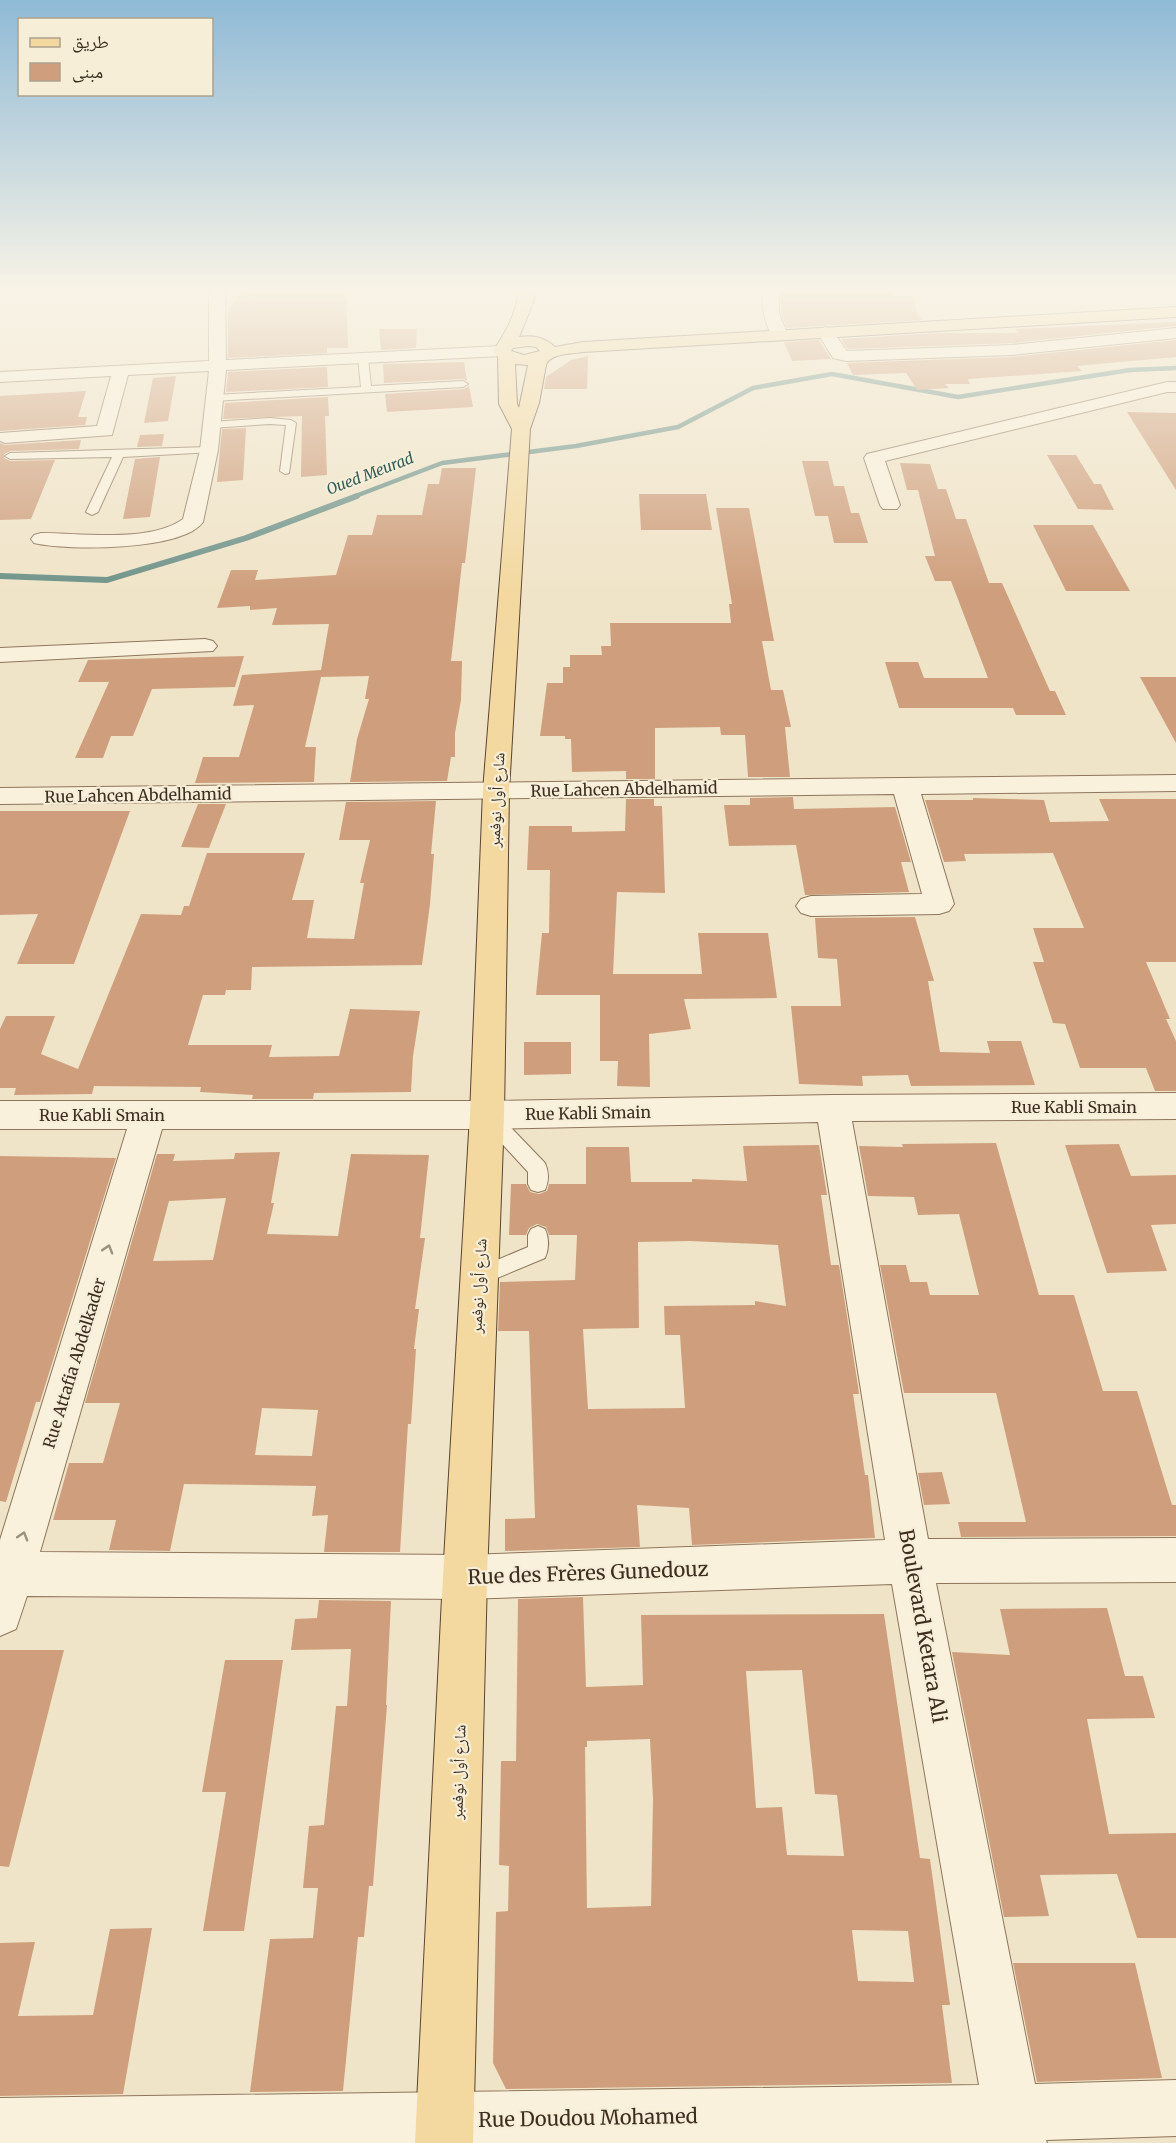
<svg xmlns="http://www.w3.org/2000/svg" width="1176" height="2143" font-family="Merriweather,'Noto Naskh Arabic',serif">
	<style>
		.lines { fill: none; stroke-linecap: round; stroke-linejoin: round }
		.stream-far1 { stroke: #6f938a; stroke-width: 4.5 }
		.stream { stroke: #6f938a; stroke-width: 6 }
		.building { fill: #cf9f7d; fill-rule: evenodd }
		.lane-casing { stroke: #8d765c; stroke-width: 2 }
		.street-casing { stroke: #8d765c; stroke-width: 2 }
		.primary-casing { stroke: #5b4430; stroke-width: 2 }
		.lane { fill: #faf1dc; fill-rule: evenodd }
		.street { fill: #faf1dc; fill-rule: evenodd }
		.primary { fill: #f3d9a0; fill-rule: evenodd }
		.oneway { stroke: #9c907e }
		.labels { text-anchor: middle; stroke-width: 4.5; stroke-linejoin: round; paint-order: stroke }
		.far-water-label { font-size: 15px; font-style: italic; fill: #2f5d5a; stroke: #f7eed8 }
		.street-label { font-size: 16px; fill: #3d2e20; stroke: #f7eed8 }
		.near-street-label { font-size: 20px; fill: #3d2e20; stroke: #f7eed8 }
	</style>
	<rect width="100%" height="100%" fill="#f0e4c8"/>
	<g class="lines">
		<path class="stream-far1" d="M 353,497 L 442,463 L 576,446 L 678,427 L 753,388 L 832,374 L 958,397 L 1130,370 L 1176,368"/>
		<path class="stream" d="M 0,576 L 107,580 L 246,538 L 357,496"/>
	</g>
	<path class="building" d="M 247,291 L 346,291 L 348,348 L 327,348 L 327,353 L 228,358 L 228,310 L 240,294 L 247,294 Z
		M 781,291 L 889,291 L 894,296 L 912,296 L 918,315 L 923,320 L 787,328 L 781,314 Z
		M 1176,322 L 1176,326 L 1012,343 L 848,349 L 841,339 L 939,333 L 1018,333 L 1015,329 Z
		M 379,329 L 417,329 L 416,348 L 381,350 Z
		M 819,340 L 831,359 L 792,361 L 784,342 Z
		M 1176,340 L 1176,357 L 1077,366 L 1082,371 L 968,379 L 970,384 L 945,384 L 949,388 L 917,390 L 906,373 L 853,375 L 847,363 L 1012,357 Z
		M 588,356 L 587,389 L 544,389 L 546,377 L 571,360 Z
		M 464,362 L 467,381 L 463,379 L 384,383 L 383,364 Z
		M 327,367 L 328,387 L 226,392 L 228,372 Z
		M 176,376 L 168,421 L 144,423 L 153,378 Z
		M 469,386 L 473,407 L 387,412 L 385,394 L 463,389 Z
		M 86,391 L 78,417 L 87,417 L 85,425 L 0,431 L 0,396 Z
		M 328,397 L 329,416 L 325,416 L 327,475 L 301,477 L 302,416 L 223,419 L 225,403 Z
		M 1127,412 L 1176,413 L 1176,490 Z
		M 246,428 L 243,480 L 217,482 L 222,429 Z
		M 164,434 L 162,446 L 137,447 L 140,435 Z
		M 81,440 L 79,449 L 10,451 L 4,454 L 4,458 L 10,461 L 55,460 L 31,519 L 0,520 L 0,443 L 5,445 Z
		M 1047,455 L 1076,455 L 1094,484 L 1101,484 L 1114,510 L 1078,509 Z
		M 160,457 L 150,517 L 123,519 L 135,459 Z
		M 802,461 L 828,461 L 834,486 L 844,486 L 851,513 L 859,513 L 868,543 L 834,543 L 828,516 L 815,516 Z
		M 900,463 L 930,464 L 938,489 L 946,489 L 956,519 L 966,519 L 989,583 L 1002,583 L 1050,691 L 1055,691 L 1066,715 L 1016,715 L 1013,708 L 899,708 L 885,662 L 918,662 L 924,678 L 988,678 L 951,581 L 935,581 L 925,556 L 935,556 L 918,490 L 907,490 Z
		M 442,468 L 476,468 L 465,563 L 462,563 L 451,661 L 462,661 L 461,700 L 455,733 L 455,757 L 451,757 L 447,781 L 350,782 L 357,739 L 369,699 L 365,699 L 369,676 L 321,677 L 305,747 L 316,747 L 314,782 L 195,783 L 203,757 L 239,757 L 254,705 L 233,706 L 242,675 L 321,670 L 329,624 L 272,625 L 277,608 L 250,610 L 250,606 L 217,608 L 231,570 L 258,570 L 255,580 L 336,575 L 348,535 L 372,535 L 377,515 L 422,515 L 428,484 L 439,484 Z
		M 639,494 L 706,494 L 712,530 L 641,530 Z
		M 716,508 L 749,508 L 774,641 L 762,641 L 771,690 L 783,690 L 791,727 L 785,727 L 790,777 L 748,777 L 745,735 L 721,735 L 720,727 L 655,728 L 655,779 L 626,779 L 626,771 L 572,772 L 571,739 L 565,739 L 565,736 L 540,736 L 547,683 L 563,683 L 563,667 L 570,667 L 570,655 L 602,655 L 601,646 L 611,646 L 610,623 L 731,623 L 729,604 L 732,604 Z
		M 1033,525 L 1093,525 L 1130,591 L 1066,591 Z
		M 244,656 L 235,687 L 152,689 L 133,736 L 111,736 L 103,758 L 75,758 L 109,682 L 78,682 L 88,660 Z
		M 1140,677 L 1176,677 L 1176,743 Z
		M 793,797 L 794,809 L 895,807 L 911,862 L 901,862 L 909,892 L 805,895 L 796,845 L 729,846 L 724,805 L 750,805 L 750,798 Z
		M 973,798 L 1044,800 L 1050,822 L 1109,821 L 1099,799 L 1176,799 L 1176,962 L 1146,962 L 1170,1019 L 1166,1019 L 1176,1041 L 1176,1091 L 1155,1091 L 1146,1068 L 1080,1068 L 1065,1024 L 1053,1023 L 1033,962 L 1044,962 L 1033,928 L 1084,928 L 1053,853 L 964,854 L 966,861 L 944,862 L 925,800 L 973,800 Z
		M 626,799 L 654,799 L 654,806 L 662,806 L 665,893 L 617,892 L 613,974 L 702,974 L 698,933 L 768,933 L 777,998 L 684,999 L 691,1029 L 649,1034 L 650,1087 L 617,1086 L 618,1061 L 600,1061 L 600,995 L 536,995 L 542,933 L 549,933 L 550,870 L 527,870 L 529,826 L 572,826 L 572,832 L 625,831 Z
		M 436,801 L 431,854 L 434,854 L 430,904 L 422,965 L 252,967 L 251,990 L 226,990 L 225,995 L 203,995 L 188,1045 L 272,1045 L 269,1057 L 339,1056 L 350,1009 L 420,1011 L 413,1056 L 411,1092 L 314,1093 L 313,1099 L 252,1099 L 253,1095 L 200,1092 L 201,1087 L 94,1086 L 92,1094 L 14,1095 L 16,1088 L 0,1088 L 0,1029 L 6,1016 L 55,1016 L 41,1054 L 78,1069 L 141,914 L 181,915 L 184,906 L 189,906 L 207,853 L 305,853 L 292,900 L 314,900 L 307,938 L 354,939 L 364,883 L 360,883 L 370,840 L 339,840 L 346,802 Z
		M 198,804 L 226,804 L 209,848 L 181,847 Z
		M 0,811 L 130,811 L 74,964 L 17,964 L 38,914 L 0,915 Z
		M 915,917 L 934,981 L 928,981 L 940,1052 L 990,1053 L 987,1041 L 1021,1041 L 1035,1085 L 911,1086 L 908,1075 L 862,1076 L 863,1086 L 799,1084 L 791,1006 L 841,1006 L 837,959 L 818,958 L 815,918 Z
		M 524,1042 L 571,1042 L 571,1074 L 524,1075 Z
		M 996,1143 L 1039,1295 L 1074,1295 L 1103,1391 L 1137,1391 L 1172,1505 L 1176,1505 L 1176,1536 L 961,1537 L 958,1522 L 1026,1522 L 996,1393 L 904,1393 L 880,1265 L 906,1265 L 910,1282 L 927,1282 L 930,1295 L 979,1295 L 959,1214 L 918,1215 L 914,1197 L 868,1196 L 859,1146 L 903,1147 L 902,1144 Z
		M 1119,1144 L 1131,1176 L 1176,1175 L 1176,1224 L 1151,1225 L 1167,1271 L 1107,1273 L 1065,1145 Z
		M 819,1145 L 827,1195 L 821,1195 L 831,1265 L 839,1265 L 858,1386 L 859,1394 L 853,1394 L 865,1475 L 868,1475 L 875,1538 L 692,1545 L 689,1508 L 637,1505 L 640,1547 L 505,1551 L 505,1519 L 535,1518 L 529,1331 L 498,1331 L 500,1282 L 575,1280 L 577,1235 L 549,1235 L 546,1227 L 537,1224 L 529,1228 L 526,1235 L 509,1235 L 511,1184 L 526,1184 L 530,1192 L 539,1194 L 547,1191 L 549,1184 L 586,1184 L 586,1147 L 629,1147 L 631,1182 L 692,1182 L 692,1179 L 747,1181 L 743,1146 ZM 689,1241 L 778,1245 L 786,1306 L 755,1301 L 755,1305 L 664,1306 L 665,1335 L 680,1335 L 685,1408 L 588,1409 L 583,1329 L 639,1328 L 638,1242 Z
		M 280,1152 L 271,1203 L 274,1203 L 267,1234 L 338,1236 L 351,1154 L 429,1155 L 420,1238 L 425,1238 L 415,1309 L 419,1309 L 414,1349 L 416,1349 L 411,1424 L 408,1424 L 400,1552 L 324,1552 L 328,1515 L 312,1516 L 316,1486 L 184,1484 L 170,1551 L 109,1550 L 116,1520 L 53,1520 L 69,1463 L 103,1463 L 120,1403 L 85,1403 L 157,1154 L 175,1154 L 173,1161 L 234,1159 L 235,1153 ZM 226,1198 L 213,1260 L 153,1261 L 169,1201 ZM 262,1408 L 318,1410 L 312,1456 L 255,1455 Z
		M 0,1156 L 116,1158 L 40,1402 L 36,1402 L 6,1502 L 0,1501 Z
		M 942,1472 L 950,1504 L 924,1505 L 918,1473 Z
		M 583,1597 L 586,1687 L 643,1685 L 641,1615 L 884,1614 L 920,1858 L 930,1859 L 950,2005 L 942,2005 L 952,2083 L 506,2089 L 493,2063 L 496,1912 L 508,1911 L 509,1866 L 499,1865 L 501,1761 L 516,1761 L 518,1599 ZM 802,1670 L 815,1794 L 837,1795 L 844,1856 L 787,1855 L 782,1807 L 756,1808 L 746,1671 ZM 650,1739 L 653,1799 L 651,1906 L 587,1908 L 585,1747 L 587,1747 L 587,1741 ZM 852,1930 L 908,1931 L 914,1982 L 858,1981 Z
		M 319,1600 L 391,1601 L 386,1705 L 387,1705 L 373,1886 L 369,1886 L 364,1937 L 358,1937 L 343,2091 L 250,2092 L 270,1939 L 313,1938 L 318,1888 L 303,1888 L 309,1826 L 324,1825 L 336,1706 L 347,1706 L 351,1649 L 291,1650 L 295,1619 L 317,1618 Z
		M 1107,1608 L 1125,1676 L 1143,1676 L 1155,1718 L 1087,1719 L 1109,1834 L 1176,1833 L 1176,1938 L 1137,1938 L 1117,1874 L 1040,1875 L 1049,1916 L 1004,1917 L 952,1652 L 1010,1655 L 1000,1609 Z
		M 0,1650 L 64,1650 L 9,1867 L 0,1866 Z
		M 225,1660 L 283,1660 L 244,1931 L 203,1931 L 226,1792 L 202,1792 Z
		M 152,1928 L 123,2094 L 0,2096 L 0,1943 L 35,1942 L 18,2016 L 93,2015 L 110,1929 Z
		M 1013,1963 L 1135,1963 L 1162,2078 L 1037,2082 Z"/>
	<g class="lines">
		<defs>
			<path id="lane" d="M 363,355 L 368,358 L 371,386 L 463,381 L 468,384 L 463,387 L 213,401 L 208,398 L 213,395 L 361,387 L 358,358 Z
				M 270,418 L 291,420 L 296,423 L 289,473 L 285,474 L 280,471 L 286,425 L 270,424 L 211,428 L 206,425 L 211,422 Z
				M 209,447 L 214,450 L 213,452 L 123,457 L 98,512 L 92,515 L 86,512 L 112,457 L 10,459 L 5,456 L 10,453 Z
				M 488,1109 L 495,1111 L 545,1163 C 549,1172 549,1181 545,1190 L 538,1192 L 531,1190 L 528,1184 L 528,1172 L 481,1121 L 479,1116 L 481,1111 Z
				M 538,1226 L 545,1229 C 549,1238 549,1249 545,1258 L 478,1286 L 471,1283 L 468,1277 L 471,1271 L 528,1247 L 528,1235 L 531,1229 Z"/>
			<path id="street" d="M 209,291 L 225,291 L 226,360 L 501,346 L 509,351 L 501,356 L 226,370 L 218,450 L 203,522 C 183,551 66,551 34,543 L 31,539 L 34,535 L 41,533 C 81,533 150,543 183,519 L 200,450 L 209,371 L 128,375 L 112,435 L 5,443 L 0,441 L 0,433 L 97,426 L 111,376 L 0,382 L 0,372 L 209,361 Z
				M 763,291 L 779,291 L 779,314 L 788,335 L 786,338 L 774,338 C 764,324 762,309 763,291 Z
				M 825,327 L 831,329 L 847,351 L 1012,345 L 1176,328 L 1176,338 L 1012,355 L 846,361 L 833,358 L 817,332 Z
				M 1167,382 L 1176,382 L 1176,392 L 1167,392 L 885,461 L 900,505 L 897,509 L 883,509 L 880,505 L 864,458 L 867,454 Z
				M 205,639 L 213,641 L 217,646 L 213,651 L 0,662 L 0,648 Z
				M 1176,775 L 1176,791 L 921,794 L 954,904 L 949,911 L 939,914 L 811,916 L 801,913 L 796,906 L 801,899 L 811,896 L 922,894 L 894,794 L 0,804 L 0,788 Z
				M 1176,1093 L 1176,1119 L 852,1121 L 928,1539 L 1176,1538 L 1176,1582 L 936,1583 L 1035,2084 L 1176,2080 L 1176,2136 L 1046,2140 L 1047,2143 L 0,2143 L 0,2098 L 979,2085 L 892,1584 L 465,1599 L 27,1596 L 16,1629 L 0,1636 L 0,1540 L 127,1129 L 0,1129 L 0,1101 L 487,1101 L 833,1095 ZM 818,1122 L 885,1540 L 465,1555 L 40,1552 L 162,1129 L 487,1129 Z"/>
			<path id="primary" d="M 518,291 L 534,291 L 534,300 L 519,337 C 533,335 544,337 555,347 L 583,342 L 1176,307 L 1176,317 L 583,352 C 572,354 550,353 546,365 L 539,403 L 530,429 L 509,791 L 504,1115 L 487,1577 L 473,2143 L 415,2143 L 443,1577 L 470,1115 L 483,791 L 512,429 L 499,404 L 498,357 L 493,351 C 504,335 518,312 518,291 ZM 528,346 L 536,347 L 540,351 L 524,355 L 511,351 L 513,348 ZM 515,364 L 528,365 L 519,408 L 517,404 Z"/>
		</defs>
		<use href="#lane" class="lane-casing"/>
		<use href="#street" class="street-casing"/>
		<use href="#primary" class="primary-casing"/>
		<use href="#lane" class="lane"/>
		<use href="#street" class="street"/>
		<use href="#primary" class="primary"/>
	</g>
	<defs><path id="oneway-chevron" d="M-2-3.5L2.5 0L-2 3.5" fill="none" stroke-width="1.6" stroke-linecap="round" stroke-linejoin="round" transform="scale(1.5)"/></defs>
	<g class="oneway">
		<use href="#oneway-chevron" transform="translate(108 1249) rotate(-73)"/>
		<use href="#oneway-chevron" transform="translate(23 1536) rotate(-73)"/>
	</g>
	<linearGradient id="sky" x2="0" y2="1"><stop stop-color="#8fbad6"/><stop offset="0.49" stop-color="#f8f3e6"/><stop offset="1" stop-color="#f8f3e6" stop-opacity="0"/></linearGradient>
	<rect width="1176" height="591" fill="url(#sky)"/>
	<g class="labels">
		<g class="far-water-label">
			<text transform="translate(370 474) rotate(-21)" y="5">Oued Meurad</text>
		</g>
		<g class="street-label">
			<text transform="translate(624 789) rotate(-1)" y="6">Rue Lahcen Abdelhamid</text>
			<text transform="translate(138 795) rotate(-1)" y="6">Rue Lahcen Abdelhamid</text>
			<text transform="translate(496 800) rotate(-87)" y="6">شارع أول نوفمبر</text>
			<text x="1074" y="1113">Rue Kabli Smain</text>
			<text transform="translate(588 1113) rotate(-1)" y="6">Rue Kabli Smain</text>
			<text x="102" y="1121">Rue Kabli Smain</text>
			<text transform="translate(478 1286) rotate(-87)" y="6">شارع أول نوفمبر</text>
			<text transform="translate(74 1363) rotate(-73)" y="6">Rue Attafia Abdelkader</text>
			<text transform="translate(458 1772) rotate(-88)" y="6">شارع أول نوفمبر</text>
		</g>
		<g class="near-street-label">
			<text transform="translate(588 1573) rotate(-2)" y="7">Rue des Frères Gunedouz</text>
			<text transform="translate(923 1626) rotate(80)" y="7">Boulevard Ketara Ali</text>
			<text transform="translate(588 2118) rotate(-1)" y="7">Rue Doudou Mohamed</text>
		</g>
	</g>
	<rect x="18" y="18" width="195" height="78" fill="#f7eed8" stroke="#ada18e" stroke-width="1.5"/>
	<rect x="30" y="38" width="30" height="9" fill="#f3d9a0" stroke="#ada18e" stroke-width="1.5"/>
	<text x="72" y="48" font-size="18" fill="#3d2e20">طريق</text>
	<rect x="30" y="63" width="30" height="18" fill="#cf9f7d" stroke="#ada18e" stroke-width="1.5"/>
	<text x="72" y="78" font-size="18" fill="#3d2e20">مبنى</text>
</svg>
